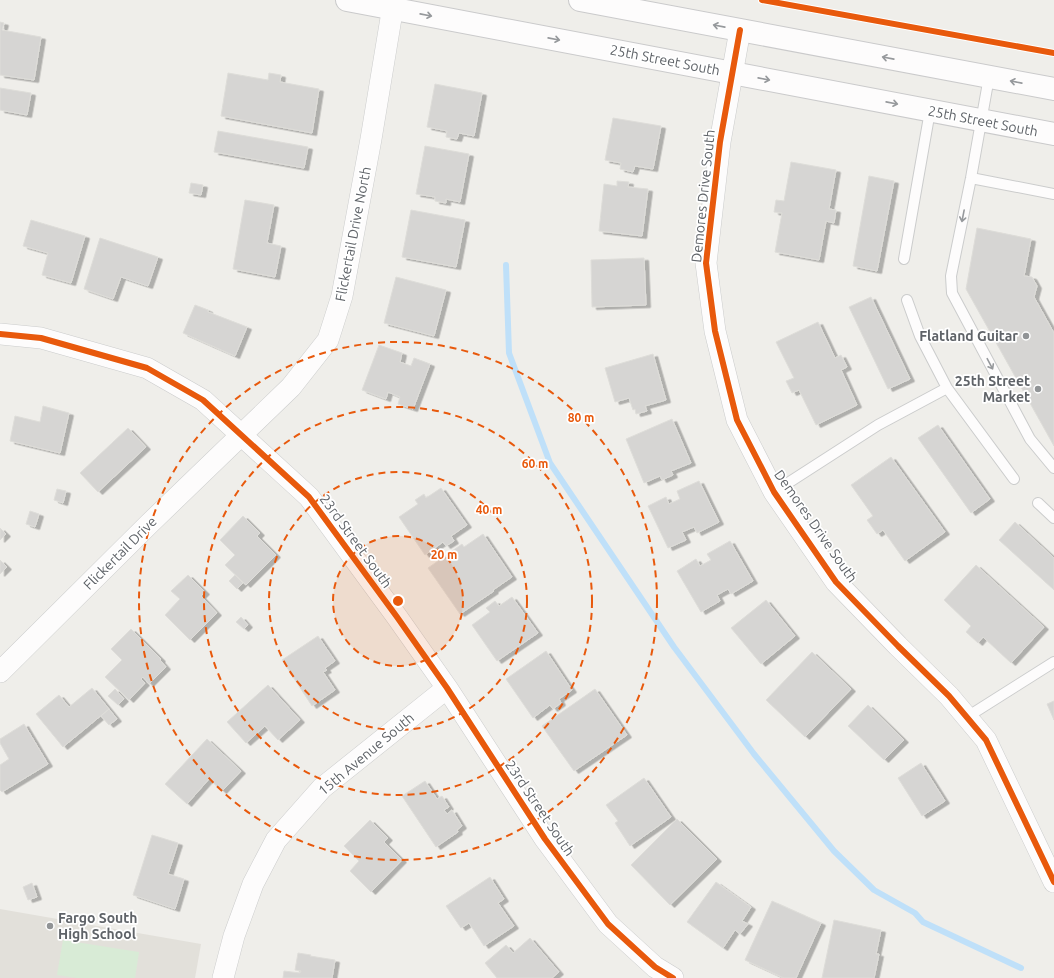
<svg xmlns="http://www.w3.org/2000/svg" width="1054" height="978" font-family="Ubuntu,sans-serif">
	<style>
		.education { fill: #e2e0da }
		.green { fill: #d8ebd6 }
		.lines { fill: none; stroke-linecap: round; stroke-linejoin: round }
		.stream { stroke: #bfe0f9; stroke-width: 6 }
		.building { fill: #d6d5d3; stroke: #deddd9; filter: url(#shadow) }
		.service-casing { stroke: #cbcccc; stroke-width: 12 }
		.minor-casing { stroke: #cbcccc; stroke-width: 22 }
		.secondary-casing { stroke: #cacacb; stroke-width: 24 }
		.service { stroke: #fdfcfc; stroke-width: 10 }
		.minor { stroke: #fdfcfc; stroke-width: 21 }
		.secondary { stroke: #fdfcfc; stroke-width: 22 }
		.cycleway-casing { stroke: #fff; stroke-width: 8 }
		.cycleway { stroke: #e8590c; stroke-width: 6 }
		.oneway { stroke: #96999c }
		.ring { fill: none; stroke: #e8590c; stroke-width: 2; stroke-dasharray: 7 5 }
		.poi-dot { fill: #919496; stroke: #fff; stroke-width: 1.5 }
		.labels { text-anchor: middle; stroke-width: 3.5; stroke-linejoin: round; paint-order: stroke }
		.street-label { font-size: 14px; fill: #5f6368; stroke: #fff }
		.poi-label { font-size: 14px; font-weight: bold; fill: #5f6368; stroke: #fff; text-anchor: end }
		.centre { fill: #e8590c; stroke: #fff; stroke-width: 2 }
		.ring-label { font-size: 12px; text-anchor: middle; font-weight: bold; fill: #e8590c; stroke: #fff; stroke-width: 3.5; stroke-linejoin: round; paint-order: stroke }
	</style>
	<defs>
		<filter id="shadow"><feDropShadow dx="4.5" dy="2.5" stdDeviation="0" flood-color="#0004"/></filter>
	</defs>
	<rect width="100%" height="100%" fill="#efeeea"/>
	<path class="education" d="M 0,909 L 201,944 L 195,978 L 0,978 Z"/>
	<path class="green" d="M 63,940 L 139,952 L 135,978 L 77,978 L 57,975 Z"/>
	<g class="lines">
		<path class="stream" d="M 506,265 L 509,353 L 550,463 L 674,647 L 754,754 L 834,851 L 874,890 L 915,913 L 923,922 L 1021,968"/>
	</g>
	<path class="building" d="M 0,22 L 4,23 L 2,30 L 41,37 L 34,80 L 0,75 Z
		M 228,73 L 268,80 L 269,73 L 281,75 L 280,82 L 319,89 L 312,133 L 221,116 Z
		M 435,84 L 482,93 L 474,136 L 459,133 L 457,139 L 446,137 L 447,131 L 427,127 Z
		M 0,88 L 31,93 L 27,115 L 0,110 Z
		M 613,118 L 661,126 L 653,169 L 635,166 L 633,172 L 620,169 L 621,163 L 605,160 Z
		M 218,131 L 308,147 L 304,168 L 214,152 Z
		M 425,146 L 469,154 L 460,202 L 446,199 L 446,203 L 435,201 L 435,197 L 416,194 Z
		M 791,162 L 836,170 L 829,209 L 836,210 L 834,223 L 826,221 L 819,260 L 775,252 L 782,213 L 774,212 L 776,200 L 784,201 Z
		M 869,176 L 894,181 L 877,271 L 853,266 Z
		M 617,181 L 629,182 L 628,187 L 648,189 L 642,236 L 599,231 L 604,184 L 617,186 Z
		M 191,183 L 203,185 L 201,195 L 189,193 Z
		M 245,200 L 274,205 L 267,243 L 281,246 L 275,277 L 233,269 Z
		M 411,210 L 465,220 L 456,267 L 402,257 Z
		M 31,220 L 85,236 L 71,283 L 42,275 L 48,253 L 23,246 Z
		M 977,228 L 1031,239 L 1024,276 L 1032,277 L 1037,286 L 1034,297 L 1054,333 L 1054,446 L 966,289 Z
		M 100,238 L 158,257 L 148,286 L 121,277 L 113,299 L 84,289 Z
		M 644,258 L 646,305 L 592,307 L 591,260 Z
		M 396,277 L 446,290 L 434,336 L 384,323 Z
		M 871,297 L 910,379 L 888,389 L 849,307 Z
		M 195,305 L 208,310 L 208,312 L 247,327 L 235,356 L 183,333 Z
		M 818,322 L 835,358 L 841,355 L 847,367 L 841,370 L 857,405 L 816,425 L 799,390 L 792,393 L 786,381 L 794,378 L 776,342 Z
		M 379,345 L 402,353 L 400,362 L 411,366 L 414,358 L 430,364 L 413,409 L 398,404 L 400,397 L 388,392 L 386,399 L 362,390 Z
		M 653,354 L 666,400 L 645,406 L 647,411 L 636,414 L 635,409 L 633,410 L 629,398 L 615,402 L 605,368 Z
		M 43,406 L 69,413 L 60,453 L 10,441 L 15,416 L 40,422 Z
		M 672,419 L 691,463 L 671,471 L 673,475 L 662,480 L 660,476 L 644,483 L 626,439 Z
		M 938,425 L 990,499 L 971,513 L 918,438 Z
		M 128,428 L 146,447 L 98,492 L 80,473 Z
		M 891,457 L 945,532 L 905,561 L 883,530 L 877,534 L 867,520 L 873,516 L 851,485 Z
		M 699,481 L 719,522 L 697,533 L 694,527 L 682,532 L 686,540 L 668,548 L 648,506 L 666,497 L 669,504 L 680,499 L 677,491 Z
		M 441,488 L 467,525 L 451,536 L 454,541 L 446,546 L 443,542 L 425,555 L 399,517 L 418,504 L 415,500 L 424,494 L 426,498 Z
		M 57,489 L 66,491 L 63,503 L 54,500 Z
		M 30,511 L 39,514 L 35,527 L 26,524 Z
		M 243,516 L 260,533 L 257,536 L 276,555 L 246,585 L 225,565 L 235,555 L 220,540 Z
		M 1015,522 L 1054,558 L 1054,590 L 999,540 Z
		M 0,528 L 6,534 L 0,540 Z
		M 483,534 L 512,577 L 493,590 L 494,591 L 460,614 L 428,568 L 462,544 L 464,547 Z
		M 730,541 L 753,581 L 731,594 L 728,589 L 717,595 L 720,601 L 701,612 L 677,571 L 696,559 L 700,566 L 711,560 L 707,554 Z
		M 0,560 L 7,567 L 0,574 Z
		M 976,565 L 1044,627 L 1011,663 L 983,637 L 978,643 L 966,632 L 971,626 L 944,600 Z
		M 188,575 L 205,592 L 201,596 L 217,613 L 190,640 L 165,615 L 180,599 L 171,591 Z
		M 235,575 L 243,583 L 237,589 L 229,581 Z
		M 512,597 L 538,633 L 497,661 L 472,625 L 490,612 L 486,608 L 495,601 L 499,606 Z
		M 766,600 L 795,636 L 761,664 L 731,628 Z
		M 241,617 L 248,625 L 244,629 L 236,622 Z
		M 131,629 L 161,659 L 160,660 L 166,667 L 149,684 L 143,677 L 141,679 L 145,683 L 129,700 L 105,677 L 122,660 L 111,649 Z
		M 318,636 L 335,661 L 325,668 L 327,670 L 323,672 L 335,690 L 312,706 L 282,660 Z
		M 546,651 L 572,690 L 559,699 L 561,703 L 553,709 L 550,705 L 533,718 L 506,679 Z
		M 812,652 L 851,689 L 805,737 L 766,700 Z
		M 268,685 L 300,720 L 278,740 L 265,726 L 246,743 L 227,722 Z
		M 92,688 L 109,709 L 63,747 L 36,714 L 59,695 L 69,707 Z
		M 115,689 L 124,699 L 118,705 L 108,696 Z
		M 595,689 L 627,735 L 574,771 L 542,726 Z
		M 1054,701 L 1054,720 L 1047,704 Z
		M 868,705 L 904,740 L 884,760 L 848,726 Z
		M 109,709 L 117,719 L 109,725 L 101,716 Z
		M 24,724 L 48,764 L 2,792 L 0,790 L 0,765 L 9,759 L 0,743 L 0,739 Z
		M 207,739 L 241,771 L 222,791 L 209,779 L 187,804 L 165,784 Z
		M 921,763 L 945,801 L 922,816 L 898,778 Z
		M 644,778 L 671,817 L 630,846 L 615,823 L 618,821 L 606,805 Z
		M 425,781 L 437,799 L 442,796 L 449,807 L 444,810 L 447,814 L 452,810 L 462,826 L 457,830 L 458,832 L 436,847 L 402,796 Z
		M 677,819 L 717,859 L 670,905 L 631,865 Z
		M 370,820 L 388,838 L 384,842 L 402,860 L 371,892 L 350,871 L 359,861 L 344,846 Z
		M 152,835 L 178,843 L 168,874 L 184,879 L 175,909 L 133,895 Z
		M 490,877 L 504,899 L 498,903 L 514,926 L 484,946 L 469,923 L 461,928 L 446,906 Z
		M 716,882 L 751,907 L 742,921 L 748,924 L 740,934 L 735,930 L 723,948 L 687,922 Z
		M 32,883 L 37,897 L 28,900 L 23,887 Z
		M 772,901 L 821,923 L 796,978 L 784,978 L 745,960 Z
		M 834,920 L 881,930 L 876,954 L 879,954 L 874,978 L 822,978 Z
		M 530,938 L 559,972 L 552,978 L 497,978 L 485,963 L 506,945 L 513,953 Z
		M 298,953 L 311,955 L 310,956 L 335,960 L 332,978 L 283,978 L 284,971 L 300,973 L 301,971 L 295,970 Z"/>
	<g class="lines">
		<defs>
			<path id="service" d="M 989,77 L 971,178 L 951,276 L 952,293 L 1030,439 L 1054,468
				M 971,178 L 1054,194
				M 904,259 L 930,111
				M 907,300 L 920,336 L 947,388
				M 774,492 L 878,425 L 947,388 L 1014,479
				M 1038,503 L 1054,518
				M 967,717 L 1054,662"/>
			<path id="minor" d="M 740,30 L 720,142 L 706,263 L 715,331 L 737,420 L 774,492 L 836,582 L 898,646 L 949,696 L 986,740 L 1054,882
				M 0,334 L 41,338 L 147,368 L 203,400 L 309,497 L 397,617 L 447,688 L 545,839 L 608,924 L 655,967 L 673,978
				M 0,672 L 149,524 L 291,387 L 328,340 L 342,296 L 371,139 L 394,0
				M 223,978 L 234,936 L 253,884 L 276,840 L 322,788 L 447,688"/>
			<path id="secondary" d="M 347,0 L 1054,134
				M 580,0 L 1054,89"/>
		</defs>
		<use href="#service" class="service-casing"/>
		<use href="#minor" class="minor-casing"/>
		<use href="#secondary" class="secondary-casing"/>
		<use href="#service" class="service"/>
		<use href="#minor" class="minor"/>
		<use href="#secondary" class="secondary"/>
		<defs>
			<path id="cycleway" d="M 762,0 L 1054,53
				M 740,30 L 720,142 L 706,263 L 715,331 L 737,420 L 774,492 L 836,582 L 898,646 L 949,696 L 986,740 L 1054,882
				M 0,334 L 41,338 L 147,368 L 203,400 L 309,497 L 397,617 L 447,688 L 545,839 L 608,924 L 655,967 L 673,978"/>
		</defs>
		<use href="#cycleway" class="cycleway-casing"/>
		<use href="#cycleway" class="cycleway"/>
	</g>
	<defs><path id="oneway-shaft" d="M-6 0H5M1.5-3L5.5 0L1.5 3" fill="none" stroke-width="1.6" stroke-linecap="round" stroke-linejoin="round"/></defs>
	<g class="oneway">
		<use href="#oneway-shaft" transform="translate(426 15) rotate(11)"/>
		<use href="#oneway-shaft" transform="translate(719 26) rotate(-169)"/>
		<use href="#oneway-shaft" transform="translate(554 39) rotate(11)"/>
		<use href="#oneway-shaft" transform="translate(888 58) rotate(-169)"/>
		<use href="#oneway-shaft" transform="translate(764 79) rotate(11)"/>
		<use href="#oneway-shaft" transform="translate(1016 82) rotate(-169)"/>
		<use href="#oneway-shaft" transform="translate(892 103) rotate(11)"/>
		<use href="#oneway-shaft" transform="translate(963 216) rotate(101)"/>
		<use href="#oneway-shaft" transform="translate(990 364) rotate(62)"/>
	</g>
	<circle cx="398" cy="601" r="65" fill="#e8590c" fill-opacity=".12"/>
	<g class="ring">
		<circle cx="398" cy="601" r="65"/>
		<circle cx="398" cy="601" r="129"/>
		<circle cx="398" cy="601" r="194"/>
		<circle cx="398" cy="601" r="259"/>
	</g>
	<g class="poi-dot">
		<circle cx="1026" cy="336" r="4"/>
		<circle cx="1038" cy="389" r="4"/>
		<circle cx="50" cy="926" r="4"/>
	</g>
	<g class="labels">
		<g class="street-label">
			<text transform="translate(665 60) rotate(11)" y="5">25th Street South</text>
			<text transform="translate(983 121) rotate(11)" y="5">25th Street South</text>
			<text transform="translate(703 196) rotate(-84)" y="5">Demores Drive South</text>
			<text transform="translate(353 234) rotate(-79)" y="5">Flickertail Drive North</text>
			<text transform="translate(816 526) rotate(55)" y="5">Demores Drive South</text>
			<text transform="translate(356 541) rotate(54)" y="5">23rd Street South</text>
			<text transform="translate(120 553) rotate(-45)" y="5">Flickertail Drive</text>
			<text transform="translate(366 754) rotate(-40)" y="5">15th Avenue South</text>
			<text transform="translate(540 808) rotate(56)" y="5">23rd Street South</text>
		</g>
		<g class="poi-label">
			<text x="1018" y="341">Flatland Guitar</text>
			<text x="1030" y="386">25th Street<tspan x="1030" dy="16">Market</tspan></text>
			<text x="58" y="923" text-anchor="start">Fargo South<tspan x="58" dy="16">High School</tspan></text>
		</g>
	</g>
	<circle cx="398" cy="601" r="6" class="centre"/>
	<g class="ring-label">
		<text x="581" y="422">80 m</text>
		<text x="535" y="468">60 m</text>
		<text x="489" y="514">40 m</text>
		<text x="444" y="559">20 m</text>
	</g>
</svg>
